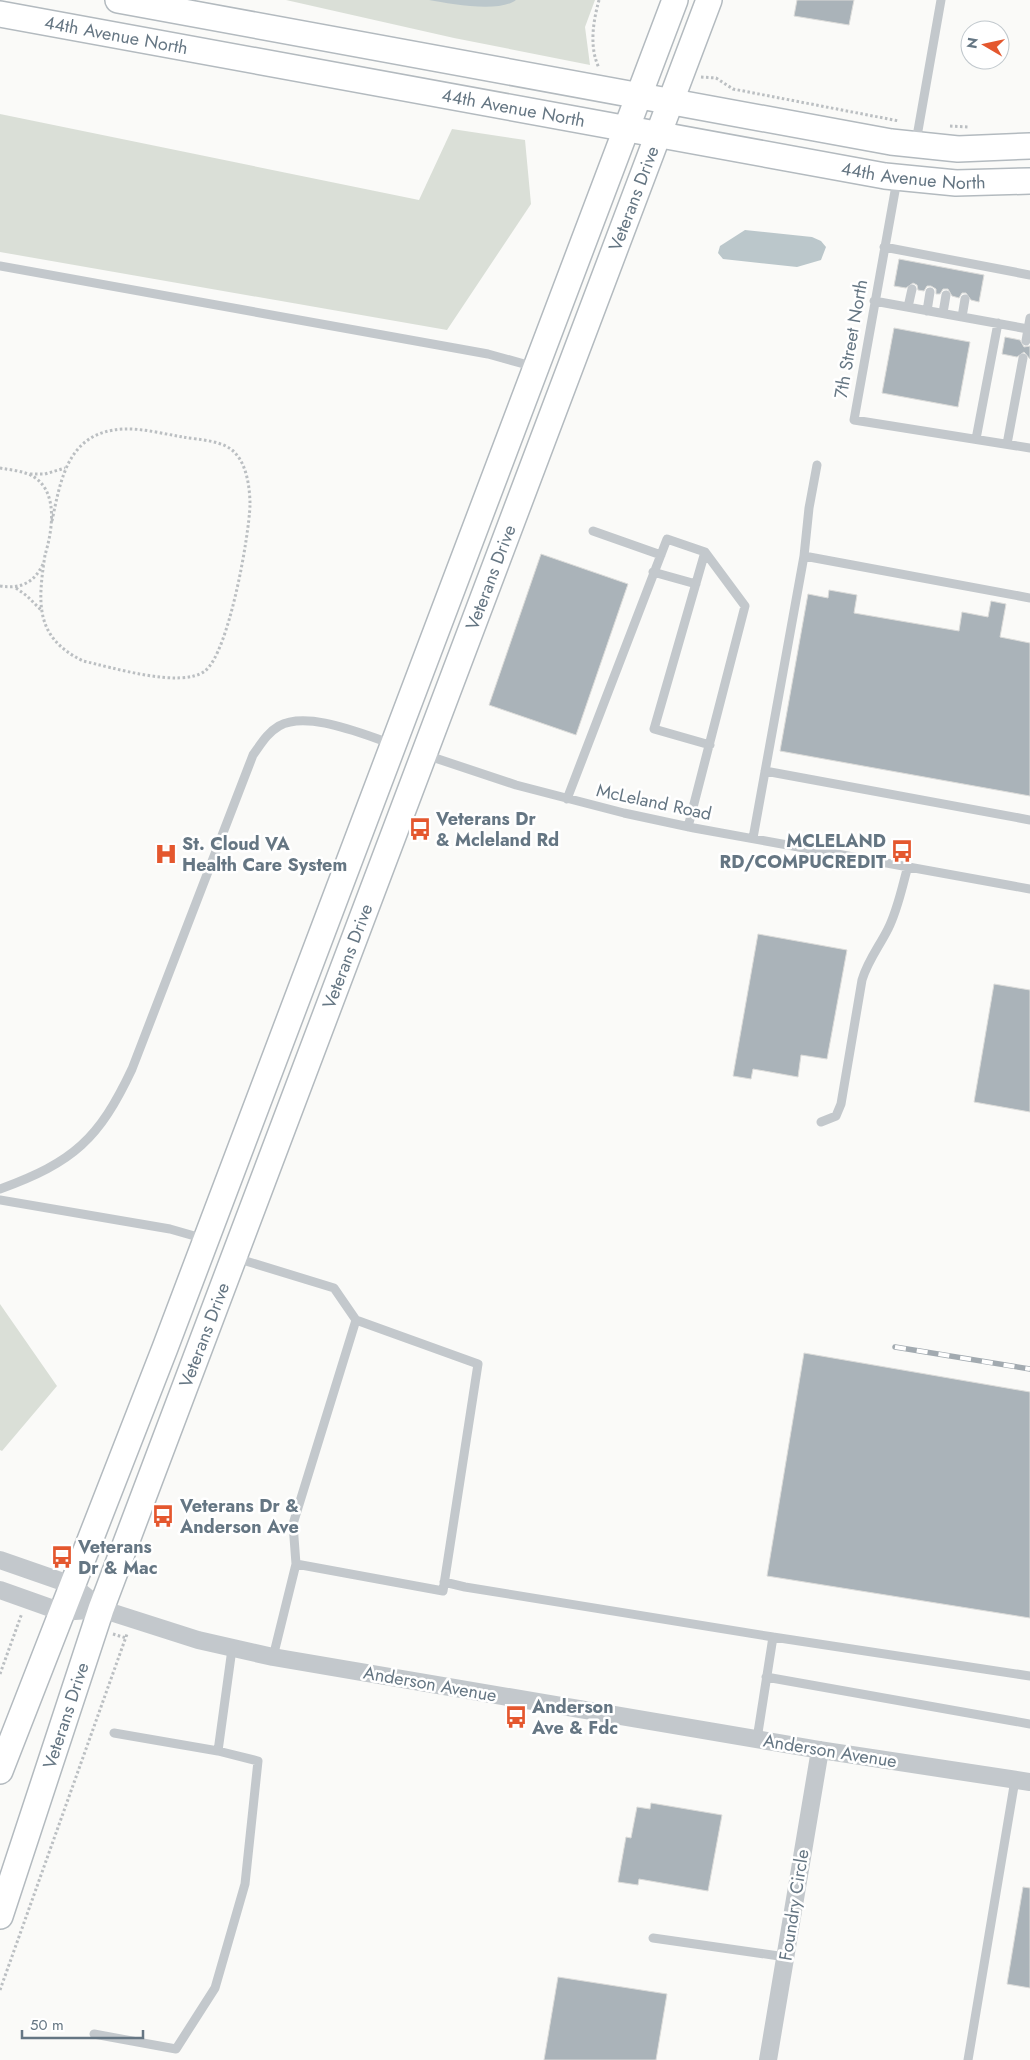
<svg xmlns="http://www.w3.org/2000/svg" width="1030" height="2060" font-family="Jost,sans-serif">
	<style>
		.green { fill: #dadfd7 }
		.water { fill: #bbc7cb }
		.building { fill: #aab3b9; stroke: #dcdcda }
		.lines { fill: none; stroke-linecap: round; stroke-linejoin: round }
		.secondary-casing { stroke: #b3babf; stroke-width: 28 }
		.path { stroke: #bbbfc2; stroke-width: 3; stroke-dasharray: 2.5 2.5; stroke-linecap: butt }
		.lane { stroke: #c3c8cc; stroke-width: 9 }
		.street { stroke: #c3c8cc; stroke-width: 18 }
		.secondary { stroke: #fff; stroke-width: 25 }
		.rail-casing { stroke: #a2aab0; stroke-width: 5.5 }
		.rail { stroke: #fff; stroke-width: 4; stroke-dasharray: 11; stroke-linecap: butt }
		.labels { text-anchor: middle; stroke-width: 5; stroke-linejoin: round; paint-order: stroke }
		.street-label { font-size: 18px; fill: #657683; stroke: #fff }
		.poi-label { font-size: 18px; font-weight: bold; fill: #657683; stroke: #fff; text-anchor: start }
	</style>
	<rect width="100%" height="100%" fill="#fafaf8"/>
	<path class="green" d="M 286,0 L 595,0 L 585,27 L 590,65 L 454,38 Z
		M 0,114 L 419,200 L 452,129 L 525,140 L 531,204 L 447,330 L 0,252 Z
		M 0,1304 L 57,1386 L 2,1451 L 0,1450 Z"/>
	<path class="water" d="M 429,0 L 516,0 C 499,13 451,4 429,0 Z
		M 745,230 L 812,237 L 821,241 L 826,247 L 821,260 L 797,267 L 723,259 L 718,253 L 720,246 Z"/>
	<path class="building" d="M 797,0 L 854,0 L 849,25 L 794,16 Z
		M 899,259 L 984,275 L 979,302 L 971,300 L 966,293 L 962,293 L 959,298 L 952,296 L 948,289 L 943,289 L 940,294 L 936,294 L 936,289 L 931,286 L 927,286 L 924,291 L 918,290 L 917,285 L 913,283 L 906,288 L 894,286 Z
		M 894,328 L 970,342 L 958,407 L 882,393 Z
		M 1005,337 L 1020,340 L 1024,347 L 1030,346 L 1030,359 L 1024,352 L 1017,357 L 1002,354 Z
		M 541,554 L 628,584 L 576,735 L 489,705 Z
		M 829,590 L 857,595 L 854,613 L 959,631 L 962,612 L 988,617 L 991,601 L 1006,604 L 1000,637 L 1030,643 L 1030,796 L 780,751 L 808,594 L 828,598 Z
		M 758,934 L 847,950 L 827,1059 L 801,1055 L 798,1077 L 753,1069 L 751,1079 L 733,1076 Z
		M 994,984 L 1030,990 L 1030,1112 L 974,1102 Z
		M 804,1353 L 1030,1392 L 1030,1618 L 767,1576 Z
		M 651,1803 L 722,1815 L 708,1891 L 639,1879 L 638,1885 L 618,1882 L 626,1837 L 631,1838 L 637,1807 L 650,1809 Z
		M 1023,1887 L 1030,1888 L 1030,1988 L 1007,1984 Z
		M 558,1977 L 667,1994 L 656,2060 L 544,2060 Z"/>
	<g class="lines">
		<defs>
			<g id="secondary">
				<path d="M 118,0 L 891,142 L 958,149 L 1030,146"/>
				<path id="s1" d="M 0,14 L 885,176 L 956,183 L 1030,181"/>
				<path d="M 0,1771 L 165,1348 L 675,0"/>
				<path id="s2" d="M 0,1916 L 101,1609 L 709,0"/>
			</g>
		</defs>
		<use href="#secondary" class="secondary-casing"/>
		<path class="path" d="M 599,0 C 593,22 589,47 599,68
			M 701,77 L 716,78 L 733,89 L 899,121
			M 950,126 L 969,127
			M 0,468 C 11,470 25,471 34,477 C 59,493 52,532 45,555
			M 30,474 L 45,474 L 65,468
			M 45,555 C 38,602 34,637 83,661 C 111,667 181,689 205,671 C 229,652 249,536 250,505 C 250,489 247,466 236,454 C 225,440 199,440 183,437 C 164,434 142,428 123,429 C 68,432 61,478 52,521
			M 0,586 C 21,589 34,583 43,564
			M 16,588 L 27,596 L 41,610
			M 113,1634 L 126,1638
			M 0,1674 L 22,1613
			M 0,1990 L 127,1634"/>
		<path class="lane" d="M 916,142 L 941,0
			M 897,180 L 854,420 L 1030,448
			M 884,247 L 1030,275
			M 0,266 L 488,354 L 535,367
			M 874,301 L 1028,329 L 1030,318
			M 908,307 L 912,289
			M 927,311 L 930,292
			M 943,313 L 946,295
			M 962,317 L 965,299
			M 1026,341 L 1028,329 L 1030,329
			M 976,439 L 998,323
			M 1007,444 L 1023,358
			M 817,465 L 809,508 L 804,556 L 1030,598
			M 593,531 L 661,555
			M 705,552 L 654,729 L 710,745
			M 653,572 L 696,584
			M 426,755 L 516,785 L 624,813 L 694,828 L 1030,889
			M 765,771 L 1030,820
			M 567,799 L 667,539 L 705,552 L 745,606 L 688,827
			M 753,838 L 804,556
			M 821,1122 L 836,1116 L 841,1104 L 862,980 C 868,960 879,947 888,929 C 898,909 902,887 908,866
			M 0,1189 C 74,1162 99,1139 132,1069 L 253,755 C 261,744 267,733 279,726 C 308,710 364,735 393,744
			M 0,1200 L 170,1229 L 205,1239
			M 236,1258 L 334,1288 L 356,1320 L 478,1364 L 443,1591 L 296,1564 L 273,1657
			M 296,1564 L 293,1524 L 356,1320
			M 444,1582 L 465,1587 L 773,1637
			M 766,1677 L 1030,1724
			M 114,1733 L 218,1751
			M 757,1739 L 773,1637 L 1030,1676
			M 653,1938 L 786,1957
			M 94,2034 L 176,2049 L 215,1988 L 245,1884 L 258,1761 L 218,1751 L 232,1649
			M 968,2060 L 1015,1780"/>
		<path class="street" d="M 0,1560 L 72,1585 L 101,1609
			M 0,1590 L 62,1612 L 101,1609 L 198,1640 L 273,1657 L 820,1750 L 1030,1782
			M 768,2060 L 820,1750"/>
		<use href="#secondary" class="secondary"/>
		<defs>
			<path id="rail" d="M 895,1347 L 1030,1369"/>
		</defs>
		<use href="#rail" class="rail-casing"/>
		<use href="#rail" class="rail"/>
	</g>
	<defs>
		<symbol id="bus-bare" viewBox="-9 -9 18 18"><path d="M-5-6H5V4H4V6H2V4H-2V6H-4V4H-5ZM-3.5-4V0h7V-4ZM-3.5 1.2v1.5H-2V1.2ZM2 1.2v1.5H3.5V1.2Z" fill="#e4572e" stroke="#fff" stroke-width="2.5" paint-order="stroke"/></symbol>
		<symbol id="hospital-bare" viewBox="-9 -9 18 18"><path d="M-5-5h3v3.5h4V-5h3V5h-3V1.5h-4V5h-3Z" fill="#e4572e" stroke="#fff" stroke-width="2.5" paint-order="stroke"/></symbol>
	</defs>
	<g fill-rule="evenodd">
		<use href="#bus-bare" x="404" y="813" width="32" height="32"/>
		<use href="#bus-bare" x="886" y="835" width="32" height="32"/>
		<use href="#hospital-bare" x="150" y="838" width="32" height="32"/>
		<use href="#bus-bare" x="147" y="1500" width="32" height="32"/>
		<use href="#bus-bare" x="46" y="1541" width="32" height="32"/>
		<use href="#bus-bare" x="500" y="1701" width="32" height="32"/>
	</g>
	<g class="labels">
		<g class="street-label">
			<text dy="6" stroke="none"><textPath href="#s1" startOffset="118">44th Avenue North</textPath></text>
			<text dy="6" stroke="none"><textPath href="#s1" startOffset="522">44th Avenue North</textPath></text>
			<text dy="6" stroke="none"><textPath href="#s1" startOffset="928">44th Avenue North</textPath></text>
			<text dy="6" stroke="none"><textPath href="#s2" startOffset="1831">Veterans Drive</textPath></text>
			<text transform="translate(851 339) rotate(-80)" y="6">7th Street North</text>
			<text dy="6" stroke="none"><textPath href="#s2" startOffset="1426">Veterans Drive</textPath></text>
			<text transform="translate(654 802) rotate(12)" y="6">McLeland Road</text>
			<text dy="6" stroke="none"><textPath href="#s2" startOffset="1021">Veterans Drive</textPath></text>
			<text dy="6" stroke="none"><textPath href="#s2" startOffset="616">Veterans Drive</textPath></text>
			<text transform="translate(430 1684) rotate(10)" y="6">Anderson Avenue</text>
			<text dy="6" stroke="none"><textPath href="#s2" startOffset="211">Veterans Drive</textPath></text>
			<text transform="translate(830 1751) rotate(9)" y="6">Anderson Avenue</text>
			<text transform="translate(794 1905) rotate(-81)" y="6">Foundry Circle</text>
		</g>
		<g class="poi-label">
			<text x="436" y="825">Veterans Dr<tspan x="436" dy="21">&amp; Mcleland Rd</tspan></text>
			<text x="886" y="847" text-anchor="end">MCLELAND<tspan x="886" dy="21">RD/COMPUCREDIT</tspan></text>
			<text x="182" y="850">St. Cloud VA<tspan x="182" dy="21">Health Care System</tspan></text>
			<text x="180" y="1512">Veterans Dr &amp;<tspan x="180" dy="21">Anderson Ave</tspan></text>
			<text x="78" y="1553">Veterans<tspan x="78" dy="21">Dr &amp; Mac</tspan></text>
			<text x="532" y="1713">Anderson<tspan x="532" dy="21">Ave &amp; Fdc</tspan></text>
		</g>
	</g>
	<g transform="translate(985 45) rotate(279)"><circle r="24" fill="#ffffff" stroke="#c1c8cd"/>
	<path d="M0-4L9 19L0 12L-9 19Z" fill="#e4572e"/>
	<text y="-8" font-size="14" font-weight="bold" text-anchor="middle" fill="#657683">N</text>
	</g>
	<path d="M22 2030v8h121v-8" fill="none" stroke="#657683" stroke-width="2.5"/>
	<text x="30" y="2030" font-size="15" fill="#657683" stroke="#ffffff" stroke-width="4" paint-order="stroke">50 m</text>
</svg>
